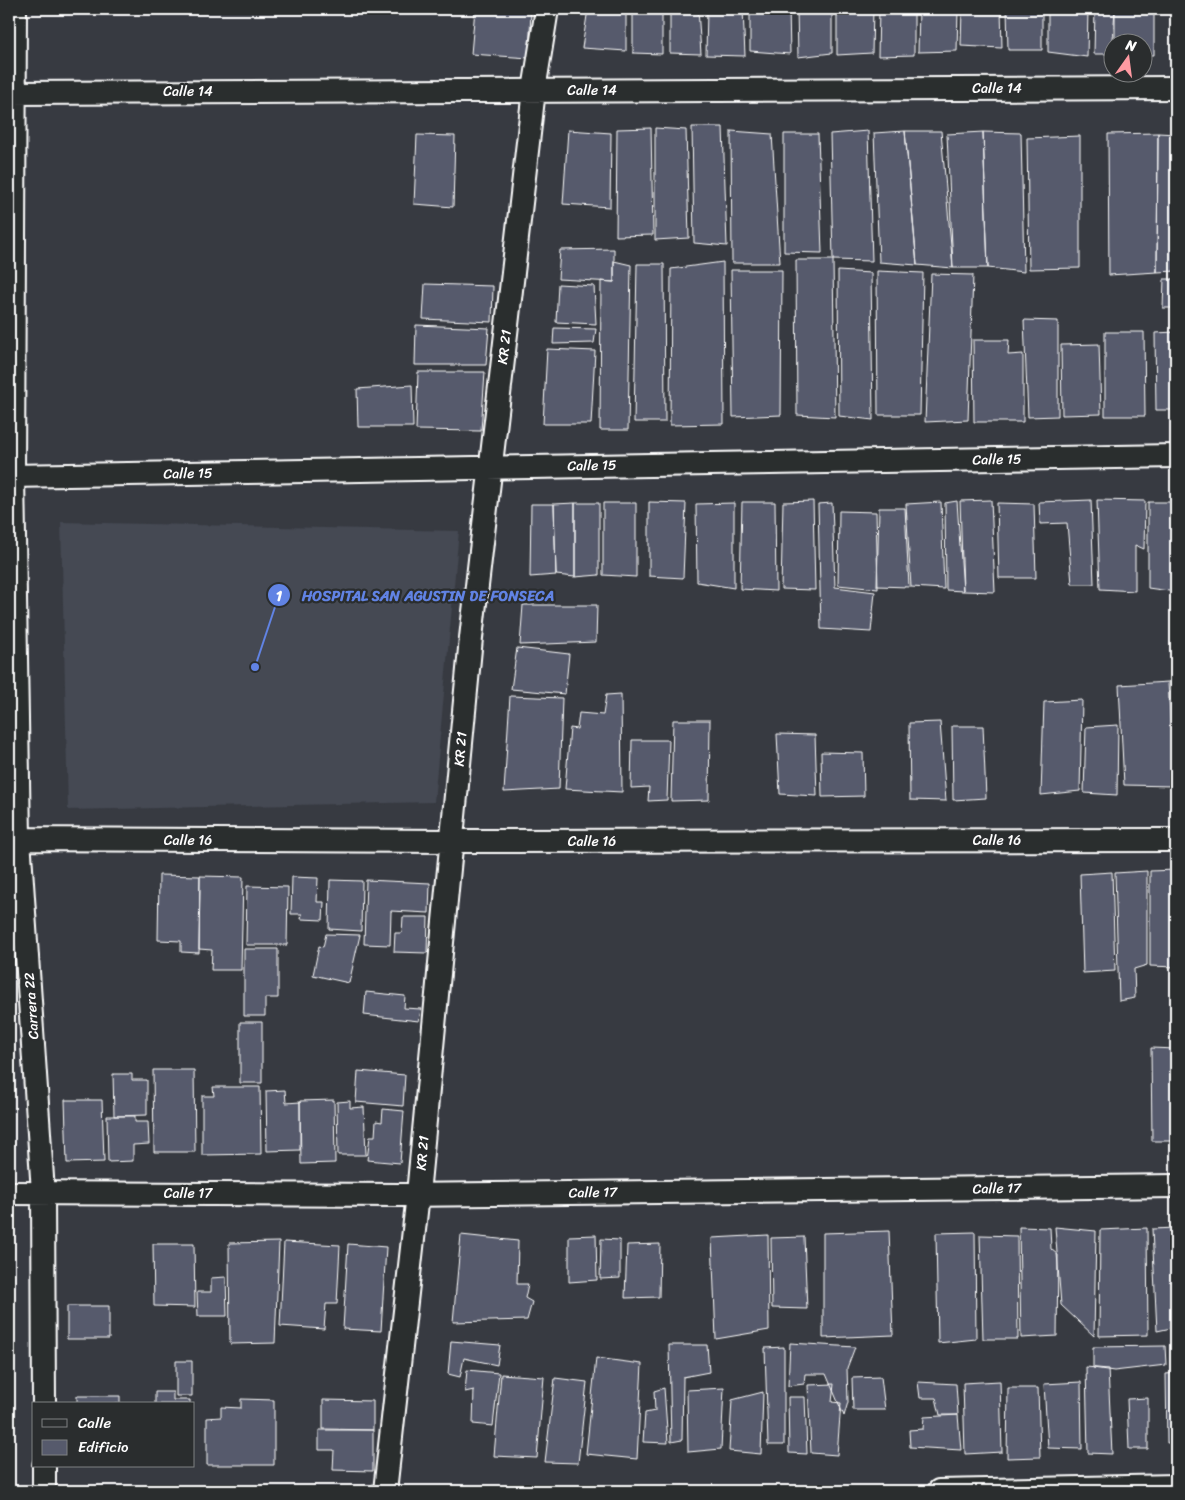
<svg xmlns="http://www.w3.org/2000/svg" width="1185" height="1500" font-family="Sriracha,sans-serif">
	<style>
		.built { fill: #444852 }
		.building { fill: #565a6c; stroke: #fff }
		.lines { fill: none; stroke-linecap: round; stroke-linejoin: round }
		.street-casing { stroke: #fff; stroke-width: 26 }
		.street { stroke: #2a2d2e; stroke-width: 22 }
		.labels { text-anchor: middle; stroke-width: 4.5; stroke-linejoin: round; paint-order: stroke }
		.street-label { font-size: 14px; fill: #fff; stroke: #2a2d2e }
		.leader { fill: none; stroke: #6183e4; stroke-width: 2 }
		.callout-dot { fill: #6183e4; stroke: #2a2d2e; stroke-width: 2 }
		.mark-label { font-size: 15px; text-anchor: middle; font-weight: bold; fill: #fff }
		.callout-label { font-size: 15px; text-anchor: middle; font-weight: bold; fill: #6183e4; stroke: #2a2d2e; stroke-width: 4.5; stroke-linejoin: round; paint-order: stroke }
	</style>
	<rect width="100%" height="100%" fill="#373a41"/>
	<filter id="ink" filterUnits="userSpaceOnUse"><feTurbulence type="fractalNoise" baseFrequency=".02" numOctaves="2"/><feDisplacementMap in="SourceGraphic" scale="10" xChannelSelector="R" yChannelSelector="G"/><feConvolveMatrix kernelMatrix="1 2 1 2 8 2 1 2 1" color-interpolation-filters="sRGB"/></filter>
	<g filter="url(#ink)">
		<path class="built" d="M 61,522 L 459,531 L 434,802 L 68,810 Z"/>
		<path class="building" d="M 475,9 L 531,9 L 529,58 L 471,54 Z
			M 588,9 L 626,9 L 626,51 L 582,48 Z
			M 633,9 L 662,9 L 662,54 L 633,53 Z
			M 670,9 L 698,9 L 701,54 L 670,53 Z
			M 707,9 L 743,9 L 745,56 L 706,55 Z
			M 750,9 L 789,9 L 790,54 L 750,51 Z
			M 797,9 L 832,9 L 832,53 L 798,57 Z
			M 837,9 L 873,9 L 872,53 L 837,55 Z
			M 879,9 L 914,9 L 914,55 L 878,56 Z
			M 919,9 L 958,9 L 957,51 L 918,52 Z
			M 962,9 L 1001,9 L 1002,48 L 961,46 Z
			M 1007,9 L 1042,9 L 1042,50 L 1008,50 Z
			M 1048,9 L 1088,9 L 1087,57 L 1048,52 Z
			M 1095,9 L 1115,9 L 1112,54 L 1094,54 Z
			M 1115,9 L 1154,9 L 1154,55 L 1142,55 L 1142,42 L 1115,42 Z
			M 692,127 L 723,127 L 727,246 L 694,243 Z
			M 651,128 L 653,235 L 616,236 L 617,129 Z
			M 655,128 L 686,130 L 689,238 L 655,240 Z
			M 568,130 L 611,133 L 610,207 L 563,204 Z
			M 731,131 L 772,134 L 780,263 L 732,263 Z
			M 868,131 L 872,261 L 833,260 L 830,134 Z
			M 905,131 L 917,265 L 879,262 L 874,133 Z
			M 905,131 L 941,131 L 953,268 L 917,265 Z
			M 983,132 L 988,268 L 953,268 L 947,134 Z
			M 983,132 L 1021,133 L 1024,272 L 988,268 Z
			M 1158,133 L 1157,272 L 1109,275 L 1108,134 Z
			M 1158,133 L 1176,134 L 1176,271 L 1157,272 Z
			M 784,134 L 818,134 L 822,253 L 784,252 Z
			M 417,135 L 455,136 L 453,207 L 414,204 Z
			M 1080,136 L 1080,268 L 1029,269 L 1027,138 Z
			M 614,249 L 614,282 L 558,279 L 560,250 Z
			M 796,260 L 833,260 L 835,417 L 797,415 Z
			M 614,261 L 631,265 L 628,430 L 600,430 L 601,281 L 614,282 Z
			M 723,262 L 724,424 L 670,425 L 671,269 Z
			M 637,264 L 664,264 L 665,422 L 634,422 Z
			M 731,270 L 782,270 L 781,415 L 733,417 Z
			M 838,271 L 871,273 L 873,420 L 839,416 Z
			M 877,271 L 923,273 L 920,415 L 878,415 Z
			M 931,274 L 973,275 L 968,420 L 925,422 Z
			M 1164,279 L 1176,279 L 1176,308 L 1163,308 Z
			M 425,284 L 493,286 L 492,322 L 423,319 Z
			M 558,284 L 594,286 L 596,324 L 556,322 Z
			M 1024,320 L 1058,321 L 1058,416 L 1028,417 Z
			M 416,325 L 489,328 L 486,365 L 415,365 Z
			M 554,328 L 596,329 L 594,343 L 553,344 Z
			M 1105,332 L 1144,332 L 1145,416 L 1105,416 Z
			M 1176,332 L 1176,410 L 1156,410 L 1155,333 Z
			M 973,340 L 1009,340 L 1008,355 L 1023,354 L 1023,422 L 974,422 Z
			M 1099,344 L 1101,414 L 1062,415 L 1061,345 Z
			M 547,349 L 595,351 L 591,424 L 543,424 Z
			M 418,372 L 485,372 L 481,431 L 416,430 Z
			M 412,385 L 413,427 L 358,427 L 357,389 Z
			M 991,500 L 995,592 L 963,591 L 960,501 Z
			M 1091,500 L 1094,584 L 1072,584 L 1067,523 L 1040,524 L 1039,502 Z
			M 1097,500 L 1145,501 L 1144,549 L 1135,545 L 1135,591 L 1100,589 Z
			M 813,501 L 815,590 L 781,589 L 783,502 Z
			M 957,501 L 963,591 L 946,590 L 945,503 Z
			M 649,502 L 686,503 L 683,578 L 649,576 Z
			M 742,502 L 775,502 L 776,591 L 740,589 Z
			M 941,502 L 944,589 L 911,587 L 906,504 Z
			M 1148,502 L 1176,502 L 1176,592 L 1148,588 Z
			M 575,503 L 575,577 L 556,575 L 554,504 Z
			M 575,503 L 599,503 L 599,575 L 575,577 Z
			M 603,503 L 636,503 L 636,577 L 603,575 Z
			M 734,503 L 734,588 L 697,582 L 696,504 Z
			M 832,503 L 835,587 L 875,592 L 871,632 L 821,629 L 818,504 Z
			M 997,503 L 1034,504 L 1036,578 L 999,578 Z
			M 531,504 L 554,504 L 556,575 L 530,577 Z
			M 879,508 L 905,508 L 909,587 L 877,586 Z
			M 839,511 L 876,512 L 878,589 L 838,585 Z
			M 523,605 L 597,605 L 596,642 L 520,645 Z
			M 517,648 L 569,654 L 565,694 L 511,689 Z
			M 1168,682 L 1174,786 L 1124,785 L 1119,685 Z
			M 621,694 L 622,792 L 565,789 L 570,728 L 577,729 L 579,713 L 603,715 L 606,695 Z
			M 510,696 L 562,698 L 559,789 L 504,792 Z
			M 1082,700 L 1080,791 L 1041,795 L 1044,702 Z
			M 673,720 L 710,720 L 709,800 L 671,801 Z
			M 940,722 L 946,801 L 910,800 L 909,723 Z
			M 1118,725 L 1117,795 L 1084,793 L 1086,727 Z
			M 952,726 L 983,726 L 986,798 L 953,800 Z
			M 777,734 L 815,735 L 817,796 L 780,794 Z
			M 632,740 L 669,740 L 667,800 L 648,801 L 649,787 L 631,788 Z
			M 821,752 L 863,753 L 864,796 L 822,797 Z
			M 1176,870 L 1176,967 L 1150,966 L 1150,871 Z
			M 1147,871 L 1147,965 L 1134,969 L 1135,998 L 1119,1001 L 1115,873 Z
			M 1112,872 L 1115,971 L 1083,973 L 1080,874 Z
			M 159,875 L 200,876 L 199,953 L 181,952 L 181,941 L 158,940 Z
			M 200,876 L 243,877 L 241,970 L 211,970 L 212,950 L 199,949 Z
			M 292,877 L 318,878 L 317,902 L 324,902 L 323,920 L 301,919 L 302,914 L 291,914 Z
			M 330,880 L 362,881 L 361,931 L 329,929 Z
			M 366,880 L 430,883 L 429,913 L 391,911 L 390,945 L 364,944 Z
			M 247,886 L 288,887 L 287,945 L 246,945 Z
			M 403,917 L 428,917 L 427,953 L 394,952 L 395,933 L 402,933 Z
			M 326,934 L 360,935 L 349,983 L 313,975 L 319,946 L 323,947 Z
			M 244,949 L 278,949 L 278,998 L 265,998 L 265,1016 L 244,1016 Z
			M 366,992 L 405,996 L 404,1008 L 421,1009 L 419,1021 L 364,1015 Z
			M 240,1022 L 262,1022 L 262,1083 L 240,1083 Z
			M 1151,1048 L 1176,1049 L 1176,1141 L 1152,1141 Z
			M 153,1070 L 194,1070 L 195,1152 L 154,1152 Z
			M 358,1071 L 405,1075 L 403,1106 L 356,1102 Z
			M 113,1074 L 132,1074 L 132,1080 L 147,1080 L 147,1115 L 114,1116 Z
			M 213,1087 L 260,1087 L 261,1154 L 202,1155 L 202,1096 L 214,1096 Z
			M 285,1090 L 286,1103 L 300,1102 L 300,1150 L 267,1151 L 266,1091 Z
			M 65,1100 L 102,1100 L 104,1162 L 67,1163 Z
			M 334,1100 L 335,1163 L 301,1164 L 300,1101 Z
			M 350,1101 L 350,1108 L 364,1107 L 366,1155 L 338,1155 L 337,1102 Z
			M 383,1109 L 404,1111 L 400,1163 L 367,1160 L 370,1136 L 375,1136 L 376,1121 L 382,1122 Z
			M 107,1116 L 135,1116 L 135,1122 L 148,1122 L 149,1144 L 133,1145 L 133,1161 L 108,1162 Z
			M 1019,1227 L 1050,1228 L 1051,1249 L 1058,1255 L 1057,1336 L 1021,1338 Z
			M 1055,1227 L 1096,1231 L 1094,1336 L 1061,1305 Z
			M 1147,1228 L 1148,1335 L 1099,1336 L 1100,1230 Z
			M 1176,1228 L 1176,1327 L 1157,1331 L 1152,1229 Z
			M 889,1231 L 893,1335 L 823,1338 L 823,1233 Z
			M 975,1232 L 976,1339 L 938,1343 L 936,1233 Z
			M 461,1235 L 518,1241 L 517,1284 L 528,1284 L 525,1298 L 532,1302 L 527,1320 L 453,1322 Z
			M 596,1235 L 597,1280 L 569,1282 L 569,1236 Z
			M 768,1235 L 769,1330 L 716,1339 L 712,1238 Z
			M 980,1235 L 1017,1236 L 1018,1339 L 983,1339 Z
			M 804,1237 L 807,1309 L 772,1308 L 771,1238 Z
			M 601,1239 L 620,1240 L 620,1278 L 600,1279 Z
			M 279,1242 L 275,1343 L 230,1344 L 229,1243 Z
			M 284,1242 L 340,1245 L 337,1304 L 326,1304 L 324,1329 L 280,1326 Z
			M 153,1244 L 194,1244 L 195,1307 L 154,1306 Z
			M 348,1244 L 386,1247 L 381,1331 L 343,1329 Z
			M 660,1244 L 659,1297 L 625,1298 L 627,1245 Z
			M 226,1277 L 227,1316 L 198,1316 L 197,1292 L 211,1292 L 211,1278 Z
			M 67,1306 L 109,1306 L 109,1339 L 67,1339 Z
			M 451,1341 L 500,1345 L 497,1365 L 464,1358 L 460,1377 L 448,1374 Z
			M 790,1343 L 855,1347 L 847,1368 L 848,1402 L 844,1416 L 826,1374 L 805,1374 L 804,1384 L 788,1386 Z
			M 669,1345 L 707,1345 L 709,1372 L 683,1377 L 682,1440 L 671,1442 Z
			M 1165,1346 L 1166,1365 L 1114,1371 L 1093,1368 L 1093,1347 Z
			M 784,1347 L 784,1445 L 768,1445 L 765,1348 Z
			M 596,1358 L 642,1364 L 637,1459 L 586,1454 Z
			M 176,1361 L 192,1361 L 192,1396 L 176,1396 Z
			M 1086,1367 L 1108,1369 L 1112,1454 L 1088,1453 Z
			M 467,1370 L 499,1373 L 493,1426 L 473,1424 L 474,1390 L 465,1392 Z
			M 1176,1373 L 1176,1442 L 1167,1443 L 1166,1374 Z
			M 501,1374 L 544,1377 L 537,1458 L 494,1456 Z
			M 881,1377 L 885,1410 L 853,1410 L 852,1378 Z
			M 555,1378 L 587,1382 L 578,1463 L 545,1462 Z
			M 1000,1381 L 1002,1452 L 965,1454 L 963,1383 Z
			M 918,1382 L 956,1384 L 958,1415 L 940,1415 L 936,1398 L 920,1398 Z
			M 1081,1382 L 1082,1449 L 1048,1448 L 1044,1384 Z
			M 834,1384 L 832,1402 L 841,1403 L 837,1455 L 811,1453 L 808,1385 Z
			M 664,1388 L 668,1443 L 643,1442 L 645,1413 L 655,1411 L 654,1391 Z
			M 724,1388 L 721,1449 L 688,1452 L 687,1390 Z
			M 1008,1388 L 1038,1388 L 1040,1457 L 1007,1458 Z
			M 155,1392 L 173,1392 L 173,1400 L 190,1400 L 190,1404 L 155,1404 Z
			M 763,1392 L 761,1454 L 729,1451 L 732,1400 Z
			M 77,1396 L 120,1396 L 120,1404 L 77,1404 Z
			M 788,1397 L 805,1397 L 807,1454 L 789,1453 Z
			M 1148,1398 L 1148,1449 L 1129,1449 L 1127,1399 Z
			M 241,1399 L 274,1400 L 274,1465 L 207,1465 L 207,1418 L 221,1417 L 221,1407 L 241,1408 Z
			M 323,1400 L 373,1401 L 373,1430 L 323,1429 Z
			M 958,1415 L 961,1450 L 910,1447 L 909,1430 L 923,1429 L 924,1417 Z
			M 319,1430 L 373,1430 L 373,1471 L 333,1470 L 334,1450 L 319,1450 Z"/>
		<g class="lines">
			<defs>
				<path id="street" d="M 15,9 L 13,476 L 19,839 L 43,1192 L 44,1404
					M 9,93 L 1176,88
					M 9,476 L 1176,456
					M 9,839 L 452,841 L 1176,840
					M 9,1193 L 400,1195 L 1176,1186
					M 44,1466 L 44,1491
					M 385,1491 L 418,1194 L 471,638 L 534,90 L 547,9
					M 939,1491 L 1176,1486"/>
			</defs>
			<use href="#street" class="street-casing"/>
			<use href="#street" class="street"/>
		</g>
	</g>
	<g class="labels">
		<g class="street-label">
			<text x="997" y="93">Calle 14</text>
			<text x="592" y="95">Calle 14</text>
			<text x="188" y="96">Calle 14</text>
			<text transform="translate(504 347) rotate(-83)" y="5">KR 21</text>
			<text transform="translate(997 459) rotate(-1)" y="5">Calle 15</text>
			<text transform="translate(592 465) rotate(-1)" y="5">Calle 15</text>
			<text transform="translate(188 473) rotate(-1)" y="5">Calle 15</text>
			<text transform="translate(460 749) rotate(-85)" y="5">KR 21</text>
			<text x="188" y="845">Calle 16</text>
			<text x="997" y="845">Calle 16</text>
			<text x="592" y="846">Calle 16</text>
			<text transform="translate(31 1006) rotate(-94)" y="5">Carrera 22</text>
			<text transform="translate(422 1153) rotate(-85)" y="5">KR 21</text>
			<text transform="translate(997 1188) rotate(-1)" y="5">Calle 17</text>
			<text transform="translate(593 1192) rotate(-1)" y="5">Calle 17</text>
			<text x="188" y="1198">Calle 17</text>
		</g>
	</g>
	<path class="leader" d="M255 667L279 595"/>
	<g class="callout-dot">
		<circle cx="255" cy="667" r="5"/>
		<circle cx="279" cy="595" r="12"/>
	</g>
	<g class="mark-label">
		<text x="279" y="601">1</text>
	</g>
	<g class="callout-label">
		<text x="428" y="601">HOSPITAL SAN AGUSTIN DE FONSECA</text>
	</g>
	<rect width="1185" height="1500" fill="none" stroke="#2a2d2e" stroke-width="30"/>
	<rect x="15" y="15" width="1155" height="1470" fill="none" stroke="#fff" stroke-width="2" filter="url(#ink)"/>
	<rect x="32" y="1402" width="162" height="65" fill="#2a2d2e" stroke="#7f8182"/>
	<rect x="42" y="1419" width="25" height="8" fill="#2a2d2e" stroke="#7f8182"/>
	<text x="78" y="1428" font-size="15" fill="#ffffff">Calle</text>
	<rect x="42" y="1440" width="25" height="15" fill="#565a6c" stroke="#7f8182"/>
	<text x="78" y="1452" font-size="15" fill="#ffffff">Edificio</text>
	<g transform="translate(1128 58) rotate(14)"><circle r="24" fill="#2a2d2e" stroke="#7f8182"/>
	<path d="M0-4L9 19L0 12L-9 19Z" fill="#ff9aa2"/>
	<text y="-8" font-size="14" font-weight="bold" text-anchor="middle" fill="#ffffff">N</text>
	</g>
</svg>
